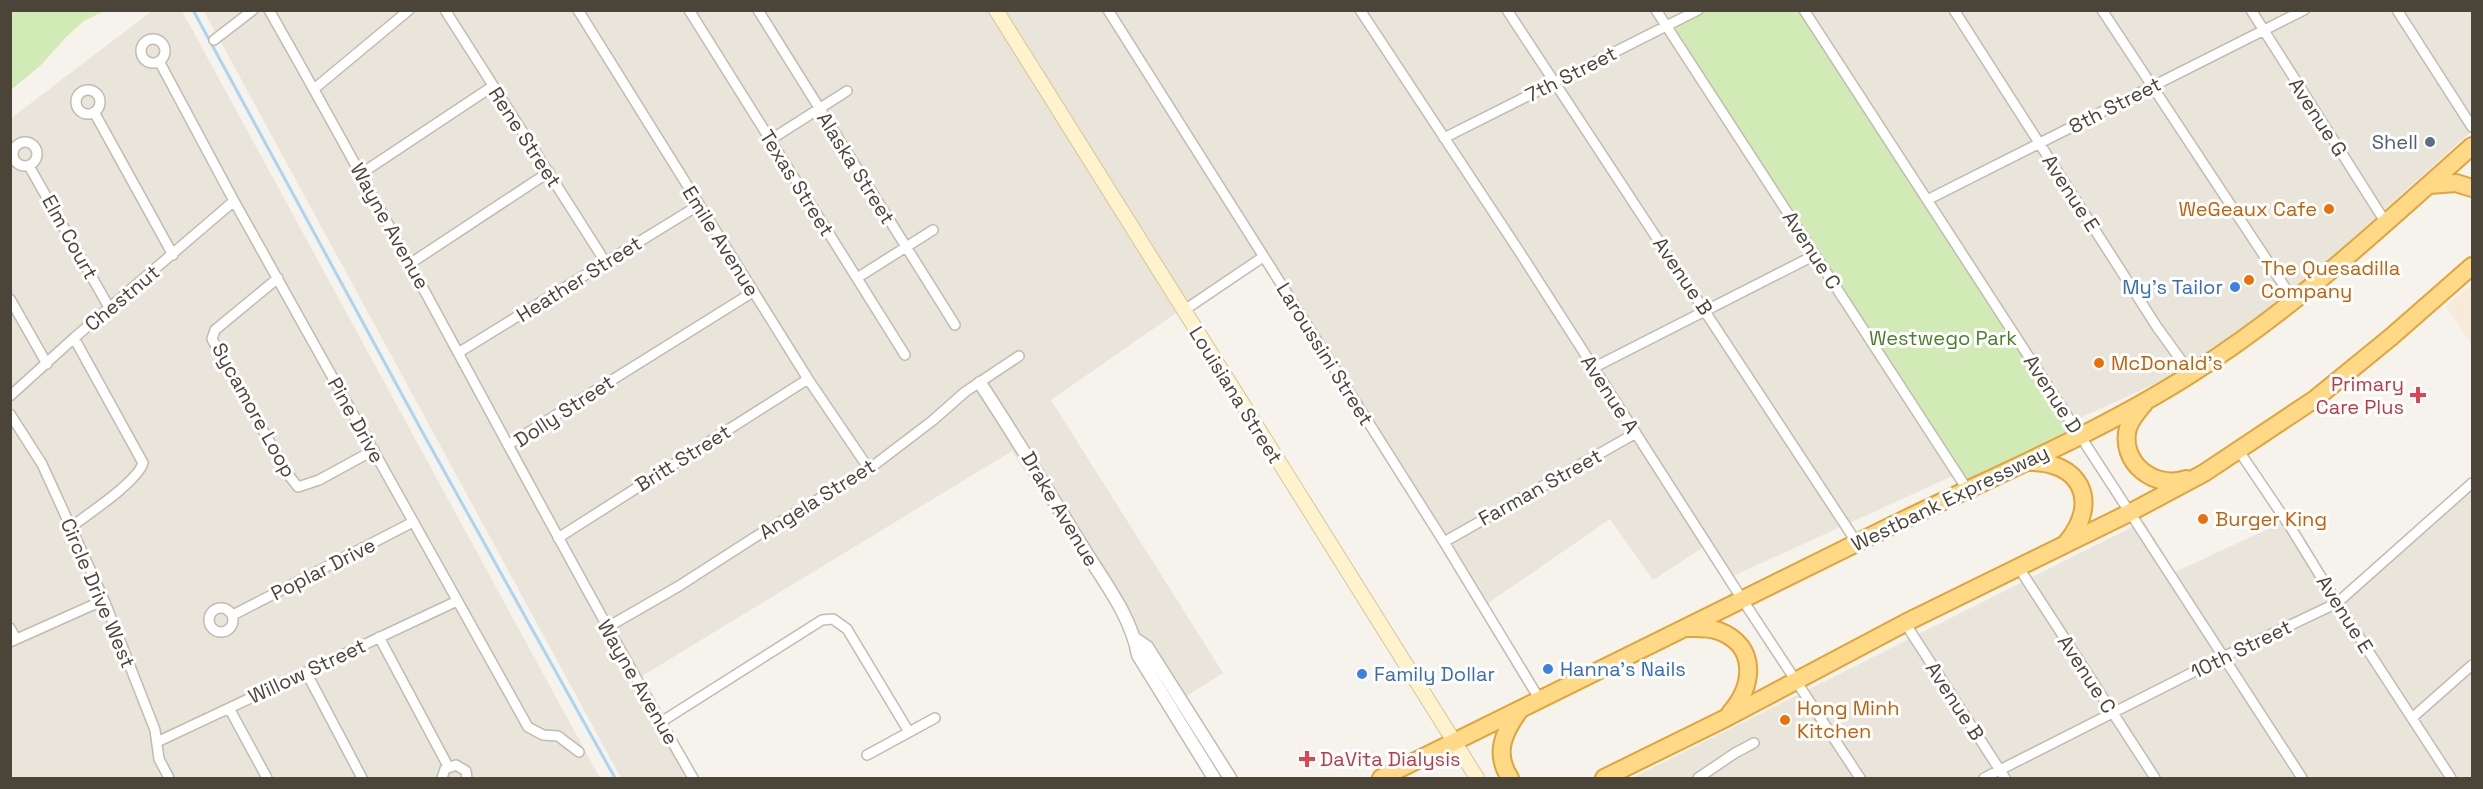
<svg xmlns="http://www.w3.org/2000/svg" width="2483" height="789" font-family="'Space Grotesk',sans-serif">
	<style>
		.residential { fill: #eae5da }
		.commercial { fill: #f7ead8 }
		.green { fill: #d2eab5 }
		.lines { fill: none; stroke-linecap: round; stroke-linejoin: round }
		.stream { stroke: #a9d4f2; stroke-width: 3 }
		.minor-casing { stroke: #c2bbae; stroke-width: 12 }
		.tertiary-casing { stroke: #c2bbae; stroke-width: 15 }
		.secondary-casing { stroke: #d6c79b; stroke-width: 16 }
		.trunk-casing { stroke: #e0a43c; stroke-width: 20 }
		.minor { stroke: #fff; stroke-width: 9 }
		.tertiary { stroke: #fff; stroke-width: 12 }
		.secondary { stroke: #fff3cd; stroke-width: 14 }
		.trunk { stroke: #ffd985; stroke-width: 16 }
		.service-dot { fill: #5c6f8a; stroke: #fff; stroke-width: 2 }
		.food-dot { fill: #e8710a; stroke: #fff; stroke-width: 2 }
		.shop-dot { fill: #3f7fe0; stroke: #fff; stroke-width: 2 }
		.health-dot { fill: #e0444e; stroke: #fff; stroke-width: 2 }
		.labels { text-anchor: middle; stroke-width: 6; stroke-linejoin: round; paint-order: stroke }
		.street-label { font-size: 20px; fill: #4b4439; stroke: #fff }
		.service-label { font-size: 20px; fill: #4e5e75; stroke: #fff; text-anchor: end }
		.food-label { font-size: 20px; fill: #c56008; stroke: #fff; text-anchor: start }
		.shop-label { font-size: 20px; fill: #366cbe; stroke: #fff; text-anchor: start }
		.park-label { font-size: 20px; fill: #4a7f2a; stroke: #fff }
		.health-label { font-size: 20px; fill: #be3a42; stroke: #fff; text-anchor: end }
	</style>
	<rect width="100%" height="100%" fill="#f6f3ec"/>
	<path class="residential" d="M 152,11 L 182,11 L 600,778 L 11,778 L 10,119 Z
		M 204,11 L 2472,11 L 2472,131 L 2317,270 L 2194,366 L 1733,576 L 1711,542 L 1653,580 L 1610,519 L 1487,604 L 1265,251 L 1051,400 L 1223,673 L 1174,704 L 1012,451 L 642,676 L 697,778 L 621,778 Z
		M 2472,477 L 2472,778 L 1632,778 L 2144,521 L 2175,572 L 2281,523 L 2334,599 Z"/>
	<path class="commercial" d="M 2472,284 L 2472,345 L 2446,306 Z"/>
	<path class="green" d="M 11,10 L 104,10 L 104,11 L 84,21 L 66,37 L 42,64 L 11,90 Z
		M 1698,11 L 1804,11 L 2080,436 L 1967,489 L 1667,26 Z"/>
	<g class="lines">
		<path class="stream" d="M 193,10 L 424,435 L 615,778"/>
		<defs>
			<path id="minor" d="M 269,10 C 414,264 547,525 693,778
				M 445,10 L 606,263
				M 578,10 L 808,379 L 869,469
				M 689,10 L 905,355
				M 758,10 L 955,325
				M 1108,10 L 1444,542 L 1540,700
				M 1360,10 L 1519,251 L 1742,599 L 1860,778
				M 1507,10 L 1857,543
				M 1656,10 L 1967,489
				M 1804,10 L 2302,778
				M 1954,10 L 2157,327 L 2191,374
				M 2102,10 L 2294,301
				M 2251,10 L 2386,223
				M 2397,10 L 2472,127
				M141 51a12 12 0 1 1 24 0a12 12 0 1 1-24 0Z
				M 214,40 L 253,10
				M 159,61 L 234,201 L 528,727 L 543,735 L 558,736 L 579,752
				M 314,89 L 409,10
				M76 102a12 12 0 1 1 24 0a12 12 0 1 1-24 0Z
				M 94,112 L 173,255
				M 1444,138 L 1698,10
				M 770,140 L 847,91
				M13 154a12 12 0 1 1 24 0a12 12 0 1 1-24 0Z
				M 29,166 L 110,309
				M 362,173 L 493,86
				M 1927,200 L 2304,10
				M 411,263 L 549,172
				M 278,278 L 215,330 L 212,339 L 287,473 L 298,487 L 319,480 L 374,450
				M 857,278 L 933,230
				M 10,299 L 47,364
				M 1183,311 L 1263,257
				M 458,353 L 699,205
				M 1593,368 L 1815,255
				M 10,396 L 74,338 L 234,201
				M 10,414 L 42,464 L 104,600 L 155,730 L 159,759 L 169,778
				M 508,445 L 753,292
				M 2239,451 L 2291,528 L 2337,603 L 2451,778
				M 71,527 C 88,514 137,482 143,463 L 74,338
				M 558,538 L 808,379
				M 1444,542 L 1636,433
				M 2019,568 L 2155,778
				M209 620a12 12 0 1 1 24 0a12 12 0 1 1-24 0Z
				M 233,615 L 413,522
				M 1905,623 L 2005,778
				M 10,628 L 16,639
				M 606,628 L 679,586 L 755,537 L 869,469 L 932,421 L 965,392 L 1019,356
				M 379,637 L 448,766
				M 10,642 L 104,600
				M 306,672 L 362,778
				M 229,708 L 267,778
				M 2412,718 L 2472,665
				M 661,722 L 822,620 L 833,619 L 847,629 L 909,732
				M 157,742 L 457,601
				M 867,755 L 935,718
				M 442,778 L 445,769 L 456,765 L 466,771 L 467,778
				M 1698,778 L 1735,753 L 1754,743
				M 1984,778 L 2223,657 L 2337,603 L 2472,483"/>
			<path id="tertiary" d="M 980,383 C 1015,436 1048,491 1082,546 C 1102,579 1131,615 1138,655 L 1214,778
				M 1135,639 L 1147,647 L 1230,778"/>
			<path id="secondary" d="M 996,10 L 1477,778"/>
			<path id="trunk" d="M 2429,185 L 2456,183 L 2472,188
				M 2144,404 C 2138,411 2131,419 2128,428 C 2119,462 2154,490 2186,479
				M 2027,462 C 2080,460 2101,501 2067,542
				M 1686,628 C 1697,628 1708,627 1719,631 C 1758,646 1754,686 1730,713
				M 1381,778 C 1550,694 1719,610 1889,527 C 1989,478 2097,434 2191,374 C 2293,310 2382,226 2472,146
				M 1510,778 C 1494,754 1503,733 1519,711
				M 1604,778 L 1726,718 L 1905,623 L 2131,512 L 2204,473 L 2315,399 L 2391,337 L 2472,266"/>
		</defs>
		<use href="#minor" class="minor-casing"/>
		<use href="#tertiary" class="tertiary-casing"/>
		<use href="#secondary" class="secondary-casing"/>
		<use href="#trunk" class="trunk-casing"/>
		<use href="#minor" class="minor"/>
		<use href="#tertiary" class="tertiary"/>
		<use href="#secondary" class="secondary"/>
		<use href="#trunk" class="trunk"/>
	</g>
	<circle class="service-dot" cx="2430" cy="142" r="6"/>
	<g class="food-dot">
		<circle cx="2329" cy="209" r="6"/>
		<circle cx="2249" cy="280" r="6"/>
		<circle cx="2099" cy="363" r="6"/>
		<circle cx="2203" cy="519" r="6"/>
		<circle cx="1785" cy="720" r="6"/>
	</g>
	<g class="shop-dot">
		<circle cx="2235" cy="287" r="6"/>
		<circle cx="1548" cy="669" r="6"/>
		<circle cx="1362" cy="674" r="6"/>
	</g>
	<g class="health-dot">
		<path d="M2415 386h6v6h6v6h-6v6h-6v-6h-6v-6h6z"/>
		<path d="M1304 750h6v6h6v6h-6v6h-6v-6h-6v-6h6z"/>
	</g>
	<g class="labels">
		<g class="street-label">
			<text transform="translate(1571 74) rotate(-27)" y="7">7th Street</text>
			<text transform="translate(2115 105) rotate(-27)" y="7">8th Street</text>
			<text transform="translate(2318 117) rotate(57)" y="7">Avenue G</text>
			<text transform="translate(525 137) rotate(57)" y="7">Rene Street</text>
			<text transform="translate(856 168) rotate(58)" y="7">Alaska Street</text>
			<text transform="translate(797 183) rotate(58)" y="7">Texas Street</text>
			<text transform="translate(2071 193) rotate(57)" y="7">Avenue E</text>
			<text transform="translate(390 226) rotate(61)" y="7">Wayne Avenue</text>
			<text transform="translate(70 237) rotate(61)" y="7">Elm Court</text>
			<text transform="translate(721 241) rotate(58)" y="7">Emile Avenue</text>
			<text transform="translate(1812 250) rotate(57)" y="7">Avenue C</text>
			<text transform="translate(1683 276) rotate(56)" y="7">Avenue B</text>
			<text transform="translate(579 279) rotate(-32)" y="7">Heather Street</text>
			<text transform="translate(122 298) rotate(-40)" y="7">Chestnut</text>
			<text transform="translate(1325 354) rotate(58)" y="7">Laroussini Street</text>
			<text transform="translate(1610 394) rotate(57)" y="7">Avenue A</text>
			<text transform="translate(2053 394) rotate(57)" y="7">Avenue D</text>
			<text transform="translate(1236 395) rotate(58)" y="7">Louisiana Street</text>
			<text transform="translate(254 410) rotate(61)" y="7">Sycamore Loop</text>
			<text transform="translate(564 411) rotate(-33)" y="7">Dolly Street</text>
			<text transform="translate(356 420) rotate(61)" y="7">Pine Drive</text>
			<text transform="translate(683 458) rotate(-32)" y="7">Britt Street</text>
			<text transform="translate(1540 487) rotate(-29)" y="7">Farman Street</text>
			<text transform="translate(1950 498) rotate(-26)" y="7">Westbank Expressway</text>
			<text transform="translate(817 499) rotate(-32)" y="7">Angela Street</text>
			<text transform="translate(1060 509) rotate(59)" y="7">Drake Avenue</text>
			<text transform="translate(323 569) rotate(-27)" y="7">Poplar Drive</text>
			<text transform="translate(98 593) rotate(67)" y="7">Circle Drive West</text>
			<text transform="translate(2345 614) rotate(58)" y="7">Avenue E</text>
			<text transform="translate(2241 649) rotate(-26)" y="7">10th Street</text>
			<text transform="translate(307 671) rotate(-25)" y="7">Willow Street</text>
			<text transform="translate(2087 674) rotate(57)" y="7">Avenue C</text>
			<text transform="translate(638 682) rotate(60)" y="7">Wayne Avenue</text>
			<text transform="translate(1955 701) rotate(57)" y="7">Avenue B</text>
		</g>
		<g class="service-label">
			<text x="2418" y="149">Shell</text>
		</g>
		<g class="food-label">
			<text x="2317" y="216" text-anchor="end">WeGeaux Cafe</text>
			<text x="2261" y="275">The Quesadilla<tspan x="2261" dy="23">Company</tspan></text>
			<text x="2111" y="370">McDonald's</text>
			<text x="2215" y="526">Burger King</text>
			<text x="1797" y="715">Hong Minh<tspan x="1797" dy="23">Kitchen</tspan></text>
		</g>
		<g class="shop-label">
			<text x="2223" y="294" text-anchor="end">My's Tailor</text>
			<text x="1560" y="676">Hanna's Nails</text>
			<text x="1374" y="681">Family Dollar</text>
		</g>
		<g class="park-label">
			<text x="1943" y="345">Westwego Park</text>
		</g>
		<g class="health-label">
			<text x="2404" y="391">Primary<tspan x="2404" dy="23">Care Plus</tspan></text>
			<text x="1320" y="766" text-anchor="start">DaVita Dialysis</text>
		</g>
	</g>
	<rect width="2483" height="789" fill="none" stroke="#4b4439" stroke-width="24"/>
</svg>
